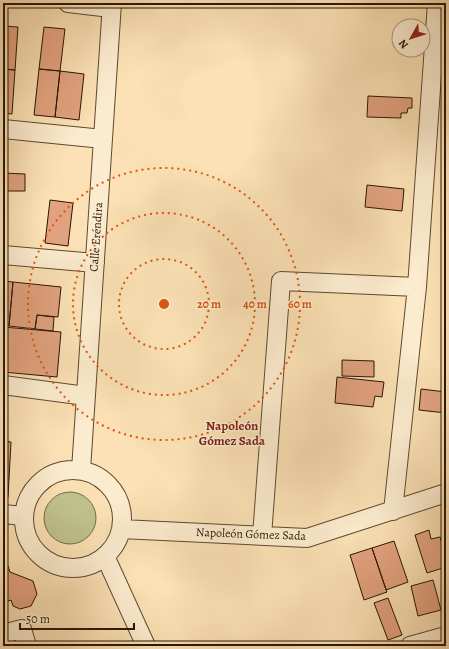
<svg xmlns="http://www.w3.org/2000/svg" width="449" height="649" font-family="Alegreya,serif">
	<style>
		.green { fill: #bfc28d; stroke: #746c48 }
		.building { fill: #e2a27f; stroke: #2a1603 }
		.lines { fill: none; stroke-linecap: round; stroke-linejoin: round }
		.minor-casing { stroke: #5e4930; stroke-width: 20 }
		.minor { stroke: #fceccf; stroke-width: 18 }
		.ring { fill: none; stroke: #de560c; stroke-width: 2; stroke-dasharray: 2 4 }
		.labels { text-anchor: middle; stroke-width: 3; stroke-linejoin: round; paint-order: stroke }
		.street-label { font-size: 12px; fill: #2a1603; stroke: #fceccf }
		.neighbourhood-label { font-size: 13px; font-weight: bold; fill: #7a1f14; stroke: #fceccf }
		.centre { fill: #de560c; stroke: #fceccf; stroke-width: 2 }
		.ring-label { font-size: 12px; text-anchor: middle; font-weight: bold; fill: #de560c; stroke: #fceccf; stroke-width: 3; stroke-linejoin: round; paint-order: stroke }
	</style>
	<rect width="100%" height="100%" fill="#fbe1b5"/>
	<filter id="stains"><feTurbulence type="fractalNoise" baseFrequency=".005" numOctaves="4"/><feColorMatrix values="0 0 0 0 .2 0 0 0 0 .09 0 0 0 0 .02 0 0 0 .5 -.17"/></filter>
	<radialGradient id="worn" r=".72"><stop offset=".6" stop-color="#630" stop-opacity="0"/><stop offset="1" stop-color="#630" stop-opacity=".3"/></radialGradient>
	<path class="green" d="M44 518a26 26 0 1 1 52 0a26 26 0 1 1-52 0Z"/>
	<path class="building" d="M 3,26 L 18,27 L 15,70 L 3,69 Z
		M 44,27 L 65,29 L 60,71 L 39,69 Z
		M 3,69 L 15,70 L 12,114 L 3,113 Z
		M 39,69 L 60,71 L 55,117 L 34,115 Z
		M 60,71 L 84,74 L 79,120 L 55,117 Z
		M 368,96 L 412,98 L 412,108 L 408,108 L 407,113 L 401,113 L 401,118 L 367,117 Z
		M 3,173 L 25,174 L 25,191 L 3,191 Z
		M 367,185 L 404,189 L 402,211 L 365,207 Z
		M 50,200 L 73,203 L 68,246 L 45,243 Z
		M 3,281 L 13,282 L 9,326 L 3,325 Z
		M 13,282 L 61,287 L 58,317 L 37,315 L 35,329 L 9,326 Z
		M 37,315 L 54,317 L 53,331 L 35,329 Z
		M 3,327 L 61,332 L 57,377 L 3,372 Z
		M 342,360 L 374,361 L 374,377 L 342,376 Z
		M 337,377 L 384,382 L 382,397 L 375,396 L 373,407 L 335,403 Z
		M 421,389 L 446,392 L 446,413 L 419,410 Z
		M 3,441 L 11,442 L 8,497 L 3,497 Z
		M 429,530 L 431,539 L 440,537 L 446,557 L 446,567 L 427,573 L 415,535 Z
		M 394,541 L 408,582 L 386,590 L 372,548 Z
		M 372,548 L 387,592 L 364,600 L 350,555 Z
		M 3,552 L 10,572 L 33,581 L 37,594 L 31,606 L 20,609 L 13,606 L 11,600 L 3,603 Z
		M 433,580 L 441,610 L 418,616 L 411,586 Z
		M 388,598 L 402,635 L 388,640 L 374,603 Z"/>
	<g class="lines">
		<defs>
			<path id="minor" d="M 68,3 L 111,8
				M 3,129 L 103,139
				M 3,255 L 95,263
				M 3,385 L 86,396
				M 81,470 L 112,3
				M24 519a49 49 0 1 1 98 0a49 49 0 1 1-98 0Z
				M 393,511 L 417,287 L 437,3
				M 3,514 L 24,516
				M 121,529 L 307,538 L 446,493
				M 262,536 L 281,281 L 417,287
				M 105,556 L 146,646
				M 3,634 L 22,629 L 27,646
				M 410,646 L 446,636"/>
		</defs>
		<use href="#minor" class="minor-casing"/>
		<use href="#minor" class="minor"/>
	</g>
	<g class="ring">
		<circle cx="164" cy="304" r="45"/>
		<circle cx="164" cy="304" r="91"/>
		<circle cx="164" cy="304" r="136"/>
	</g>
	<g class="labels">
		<g class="street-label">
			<text transform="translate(96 237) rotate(-86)" y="4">Calle Eréndira</text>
			<text transform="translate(251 534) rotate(2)" y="4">Napoleón Gómez Sada</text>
		</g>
		<g class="neighbourhood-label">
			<text x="232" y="430">Napoleón<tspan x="232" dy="15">Gómez Sada</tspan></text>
		</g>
	</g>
	<circle cx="164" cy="304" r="6" class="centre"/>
	<g class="ring-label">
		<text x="209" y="308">20 m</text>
		<text x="255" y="308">40 m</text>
		<text x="300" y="308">60 m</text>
	</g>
	<rect width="449" height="649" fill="none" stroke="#fbe1b5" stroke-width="16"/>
	<rect x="4" y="4" width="441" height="641" fill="none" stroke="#2a1603" stroke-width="2"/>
	<rect x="8" y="8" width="433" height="633" fill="none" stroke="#2a1603"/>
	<g transform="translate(411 38) rotate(231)"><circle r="19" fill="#fceccf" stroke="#a8967d"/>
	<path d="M0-3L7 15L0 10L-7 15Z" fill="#8f2418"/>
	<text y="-6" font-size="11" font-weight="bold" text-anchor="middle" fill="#2a1603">N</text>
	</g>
	<path d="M20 623v6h114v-6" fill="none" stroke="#2a1603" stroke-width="2"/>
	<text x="26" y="623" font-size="12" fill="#2a1603" stroke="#fceccf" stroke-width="3" paint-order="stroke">50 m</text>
	<rect width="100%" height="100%" filter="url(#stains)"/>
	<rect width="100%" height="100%" fill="url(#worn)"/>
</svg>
